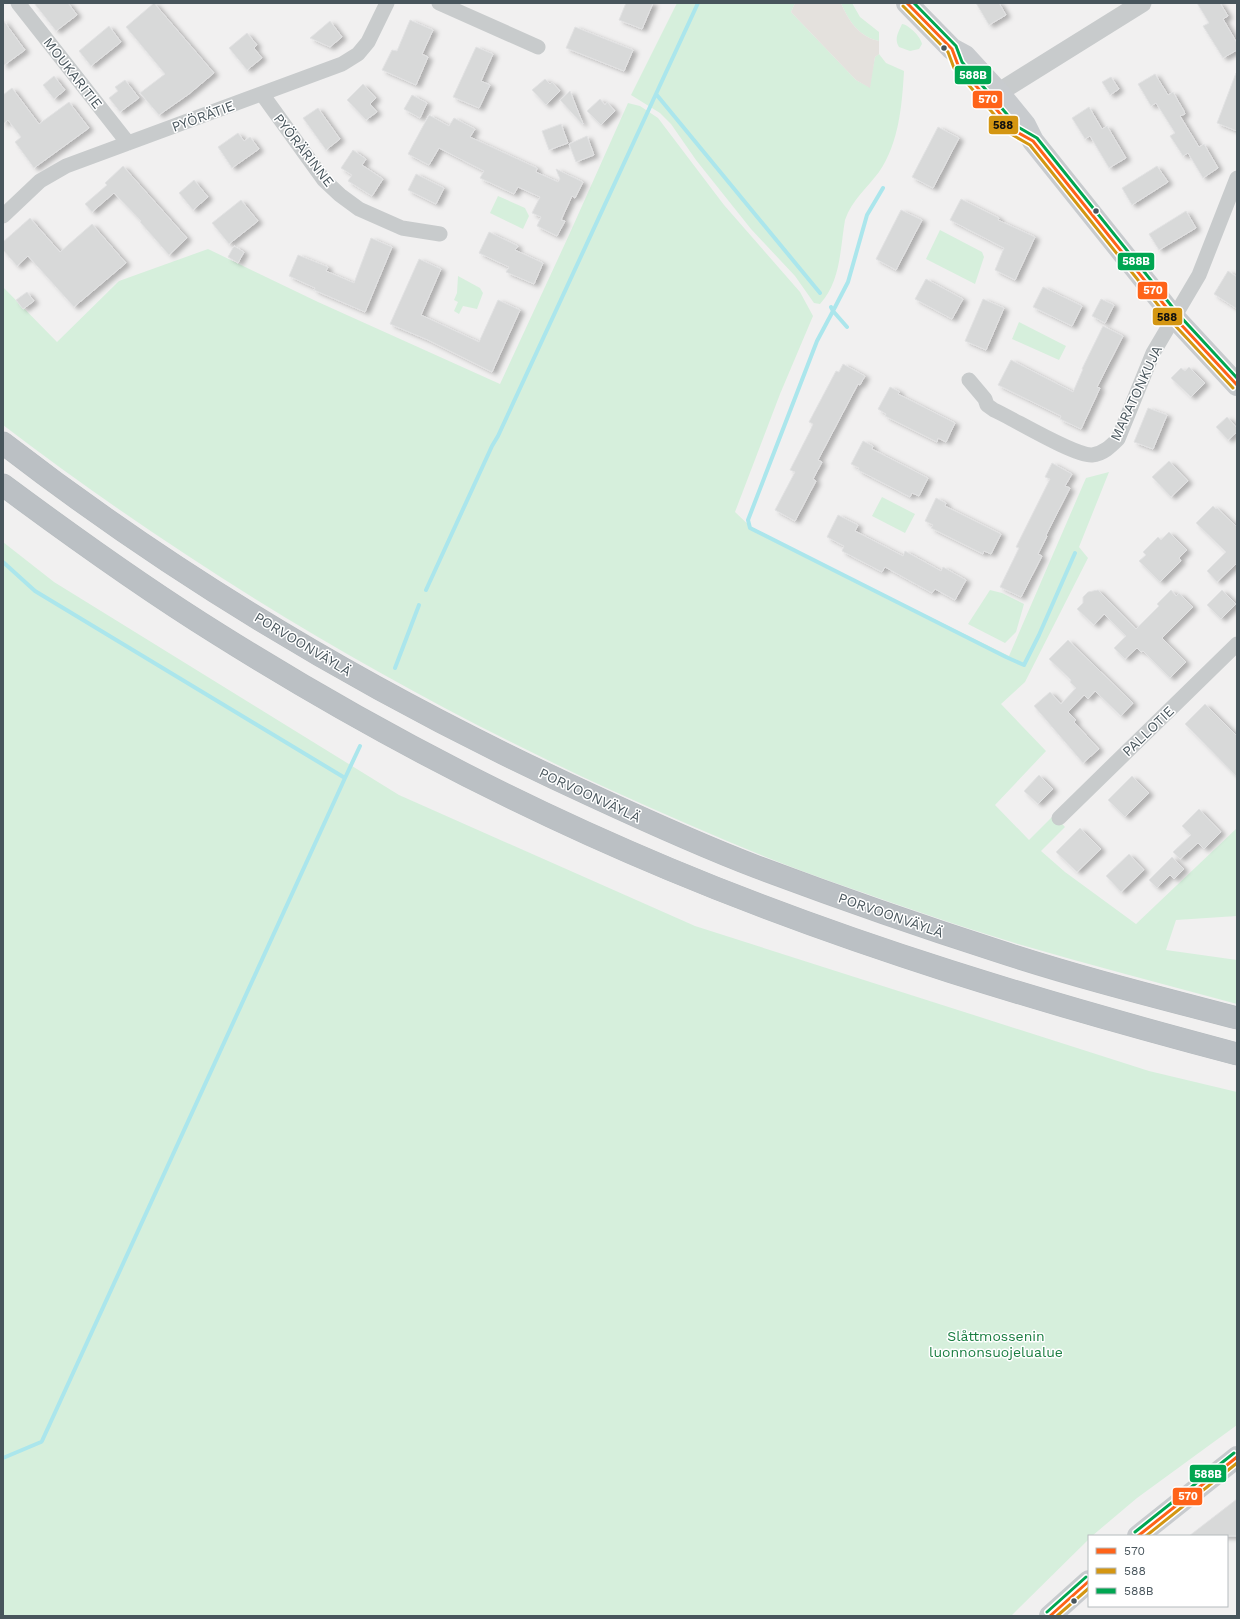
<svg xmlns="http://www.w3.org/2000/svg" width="1240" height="1619" font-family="'Work Sans',sans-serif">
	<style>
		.green { fill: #d6efdc }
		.sand { fill: #e4e1dd }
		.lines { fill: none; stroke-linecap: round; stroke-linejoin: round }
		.stream { stroke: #abe6ec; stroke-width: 4 }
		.building { fill: #d8d9d9; stroke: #e2e2e3; filter: url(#shadow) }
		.motorway-casing { stroke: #b6bbbf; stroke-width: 23 }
		.minor { stroke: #c8cbcc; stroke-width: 15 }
		.tertiary { stroke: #c8cbcc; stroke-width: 19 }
		.secondary { stroke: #c8cbce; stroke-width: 22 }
		.motorway { stroke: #bbc0c4; stroke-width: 22 }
		.bus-1-casing { stroke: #fff; stroke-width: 6 }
		.bus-2-casing { stroke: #fff; stroke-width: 6 }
		.bus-3-casing { stroke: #fff; stroke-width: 6 }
		.bus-1 { stroke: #ff6319; stroke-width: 3 }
		.bus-2 { stroke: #d49612; stroke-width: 3 }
		.bus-3 { stroke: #00a651; stroke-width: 3 }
		.bus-dot { fill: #48555c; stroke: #fff; stroke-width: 1.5 }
		.labels { text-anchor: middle; stroke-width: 3; stroke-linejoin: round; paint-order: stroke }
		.street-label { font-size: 14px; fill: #48555c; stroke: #fff }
		.park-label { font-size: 14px; fill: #197d40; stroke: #fff }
		.line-badge { stroke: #fff; stroke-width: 1.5 }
		.badge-label { font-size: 11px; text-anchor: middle; font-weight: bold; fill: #fff }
		.pale-badge-label { font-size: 11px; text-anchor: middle; font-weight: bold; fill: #111 }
	</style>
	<defs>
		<filter id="shadow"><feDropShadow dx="4.5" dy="2.5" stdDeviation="2" flood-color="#0004"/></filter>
	</defs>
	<rect width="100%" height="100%" fill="#f1f0f0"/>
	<path class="green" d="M 677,3 L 795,3 L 791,12 L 856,80 L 869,87 L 875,57 L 879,54 L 886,63 L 904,71 C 902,105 899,143 879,172 C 867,188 852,200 845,220 C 840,249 841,281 820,304 L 814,303 L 795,276 L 751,229 L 696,160 L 671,124 L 660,113 L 631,95 Z
		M 841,3 L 852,3 L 860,17 L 879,32 L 879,41 C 859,37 848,20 841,3 Z
		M 902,24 C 909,25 921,37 922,44 L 919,49 L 910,51 L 899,47 C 894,39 898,33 902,24 Z
		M 628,103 L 640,106 L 658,118 L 724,205 L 800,292 L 813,316 L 780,394 L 735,512 L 754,530 L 1009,656 L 1086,478 L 1109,472 L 1079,547 L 1088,558 L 1025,682 L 1001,704 L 1046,751 L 995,805 L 1029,840 L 1054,815 L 1065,827 L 1041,851 L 1065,872 L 1136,924 L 1237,828 L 1237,916 L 1176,920 L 1166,950 L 1237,960 L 1237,1004 C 1164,984 1090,965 1018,944 C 958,926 899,905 841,885 C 763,858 686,824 611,790 C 395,691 192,569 3,425 L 3,287 L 57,342 L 119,281 L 208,249 L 318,302 L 500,384 L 569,235 Z
		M 498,196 L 525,208 L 529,216 L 523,229 L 490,213 Z
		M 940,230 L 982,252 L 984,257 L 975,284 L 926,259 Z
		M 458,276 L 480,288 L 483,293 L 477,309 L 463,306 L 459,314 L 454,311 L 458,302 L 454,300 L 457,293 Z
		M 1019,322 L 1066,346 L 1059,360 L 1012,339 Z
		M 882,497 L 915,514 L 905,533 L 872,516 Z
		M 3,542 L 54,582 L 399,795 L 695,926 L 1149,1071 L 1237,1092 L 1237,1425 L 1137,1498 L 1092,1536 L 1089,1536 L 1089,1539 L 1011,1616 L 3,1616 Z
		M 990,590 L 1002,593 L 1024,604 L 1016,632 L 1005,643 L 968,624 Z"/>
	<path class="sand" d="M 795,3 L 841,3 C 848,20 859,37 879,41 L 879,54 L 875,57 L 870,88 L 856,80 L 791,12 Z"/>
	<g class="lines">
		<path class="stream" d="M 656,94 L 820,293
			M 831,307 L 833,311 L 817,341 L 748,520 L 750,528 L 1006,657 L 1024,665 L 1039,635 L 1075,553
			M 847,327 L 833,311 L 848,282 L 867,215 L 883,188
			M 3,562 L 35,591 L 345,778 L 360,746
			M 426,590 L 492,446 L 498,436 L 698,3
			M 395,668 L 419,605
			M 42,1441 L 345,778
			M 3,1458 L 41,1442"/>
	</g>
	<path class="building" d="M 34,3 L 68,3 L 77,15 L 56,31 Z
		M 154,3 L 214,73 L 189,94 L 159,115 L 140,93 L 165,74 L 126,27 Z
		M 626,3 L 653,3 L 642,29 L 619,20 Z
		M 976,3 L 999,3 L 1006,15 L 989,25 Z
		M 1197,3 L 1220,3 L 1228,16 L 1223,19 L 1237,43 L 1237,50 L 1223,58 L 1203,26 L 1209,23 Z
		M 3,20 L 25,50 L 3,66 Z
		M 410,20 L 433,30 L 422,54 L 428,57 L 416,85 L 382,70 L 392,50 L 397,51 Z
		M 330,21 L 342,37 L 330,47 L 310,38 Z
		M 109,26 L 121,42 L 91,66 L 79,51 Z
		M 575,27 L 633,50 L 624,71 L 566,48 Z
		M 247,33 L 257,45 L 254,48 L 262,58 L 247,70 L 229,48 Z
		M 476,47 L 493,54 L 481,81 L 490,85 L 479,108 L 453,97 Z
		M 1236,73 L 1237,73 L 1237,131 L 1217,123 Z
		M 1155,74 L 1168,95 L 1173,92 L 1184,111 L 1185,114 L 1180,116 L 1199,147 L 1204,144 L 1218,168 L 1203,178 L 1188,153 L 1183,156 L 1170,136 L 1175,133 L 1156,103 L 1151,106 L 1138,84 Z
		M 54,76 L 65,90 L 54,99 L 43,85 Z
		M 1111,77 L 1119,89 L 1110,95 L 1102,82 Z
		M 545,79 L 550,84 L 552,82 L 560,91 L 546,105 L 532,90 Z
		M 125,80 L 139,98 L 120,112 L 109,98 L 118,91 L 115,87 Z
		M 363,84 L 376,98 L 370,104 L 377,112 L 366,120 L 347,100 Z
		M 12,88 L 39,124 L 69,102 L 89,128 L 34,168 L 15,142 L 21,137 L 8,120 L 3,124 L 3,95 Z
		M 570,91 L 583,124 L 582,124 L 560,100 Z
		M 412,95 L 427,103 L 420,118 L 404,109 Z
		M 600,99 L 605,105 L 607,102 L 615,111 L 601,125 L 587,111 Z
		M 1089,107 L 1102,129 L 1107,126 L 1126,158 L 1109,168 L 1090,136 L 1085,139 L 1072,118 Z
		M 318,108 L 340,139 L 326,150 L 303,118 Z
		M 429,115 L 449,126 L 454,118 L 475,129 L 470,137 L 537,168 L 536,172 L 558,182 L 560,179 L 556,169 L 583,182 L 575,198 L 572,196 L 561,220 L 565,221 L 557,236 L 537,226 L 541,217 L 532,213 L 540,197 L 518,187 L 514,194 L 480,178 L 484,171 L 439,148 L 429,165 L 408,154 Z
		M 561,124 L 568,143 L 549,150 L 542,131 Z
		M 938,127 L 959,138 L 933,188 L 912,177 Z
		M 238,133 L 244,141 L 250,137 L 259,149 L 232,168 L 218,147 Z
		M 587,136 L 594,155 L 576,162 L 569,144 Z
		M 353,150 L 366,159 L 362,165 L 383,179 L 372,196 L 348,181 L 352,175 L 341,168 Z
		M 123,166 L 187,238 L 169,255 L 140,222 L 141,221 L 114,193 L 92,212 L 85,204 L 107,185 L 105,183 Z
		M 1157,166 L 1168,182 L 1132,205 L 1122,188 Z
		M 416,174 L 444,188 L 436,204 L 408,190 Z
		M 194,180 L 208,197 L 193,210 L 179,193 Z
		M 961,199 L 999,218 L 998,220 L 1035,237 L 1015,280 L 995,270 L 1004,248 L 950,220 Z
		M 241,200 L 258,221 L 229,244 L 212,223 Z
		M 901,210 L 922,220 L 896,270 L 876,259 Z
		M 1186,211 L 1196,228 L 1159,250 L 1149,234 Z
		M 30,218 L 60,252 L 92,224 L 126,263 L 74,307 L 28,256 L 17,266 L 3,250 L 3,242 Z
		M 489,232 L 518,246 L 515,250 L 543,263 L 534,284 L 506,272 L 509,267 L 479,253 Z
		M 371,238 L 392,247 L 365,312 L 314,290 L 315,288 L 289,276 L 298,255 L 328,267 L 326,271 L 354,283 Z
		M 234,246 L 244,252 L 238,263 L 228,257 Z
		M 419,259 L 441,269 L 421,315 L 479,342 L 498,300 L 520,310 L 492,372 L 428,340 L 390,324 Z
		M 1228,271 L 1237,277 L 1237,309 L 1214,294 Z
		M 926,279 L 963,299 L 952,319 L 915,299 Z
		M 1043,287 L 1082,306 L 1072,326 L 1033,307 Z
		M 27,292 L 34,301 L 23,309 L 16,300 Z
		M 983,299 L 1004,308 L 986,350 L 965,341 Z
		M 1101,299 L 1114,305 L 1105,323 L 1092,316 Z
		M 1103,326 L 1123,336 L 1097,387 L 1100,388 L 1081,429 L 1060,419 L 1061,416 L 998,385 L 1011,360 L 1073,392 L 1083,369 L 1082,369 Z
		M 843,364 L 865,376 L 860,385 L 858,384 L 818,460 L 822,462 L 813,479 L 816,481 L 795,521 L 775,510 L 795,472 L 790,470 L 810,431 L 813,424 L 809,422 L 836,371 L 839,372 Z
		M 1189,367 L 1205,383 L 1191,397 L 1171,378 L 1181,368 L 1185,371 Z
		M 890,387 L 900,392 L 898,394 L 955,423 L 946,442 L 938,438 L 937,442 L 885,416 L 886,414 L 878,409 Z
		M 1148,408 L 1167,415 L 1153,449 L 1134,442 Z
		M 1227,417 L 1237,428 L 1237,432 L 1228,440 L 1216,427 Z
		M 863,441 L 873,446 L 872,449 L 928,478 L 919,496 L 912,493 L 910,497 L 858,470 L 859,468 L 851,464 Z
		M 1169,461 L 1188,481 L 1171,497 L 1152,477 Z
		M 1052,463 L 1072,474 L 1065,486 L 1070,488 L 1046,535 L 1047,536 L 1038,554 L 1042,556 L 1021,597 L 1000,587 L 1019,548 L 1016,547 L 1050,479 L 1045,477 Z
		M 936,498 L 946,503 L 945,506 L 1001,534 L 991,554 L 984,551 L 983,554 L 931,528 L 933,525 L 925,521 Z
		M 1213,506 L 1216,509 L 1217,508 L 1237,527 L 1237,563 L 1217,582 L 1207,571 L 1226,552 L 1196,523 Z
		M 838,515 L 858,525 L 855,531 L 903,556 L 905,551 L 941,571 L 943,567 L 966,580 L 955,600 L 935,589 L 932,593 L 885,567 L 882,572 L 842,551 L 844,546 L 827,537 Z
		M 1169,532 L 1187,550 L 1179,558 L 1181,561 L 1160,582 L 1139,561 L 1146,555 L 1143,552 L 1158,537 L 1161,540 Z
		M 1098,590 L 1136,629 L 1159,606 L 1157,604 L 1171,590 L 1176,596 L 1179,593 L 1193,607 L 1162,638 L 1186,662 L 1170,678 L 1143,651 L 1141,652 L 1137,648 L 1125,659 L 1114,648 L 1126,636 L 1104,614 L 1094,625 L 1077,609 L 1083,603 L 1083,597 L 1088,592 Z
		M 1222,590 L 1236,604 L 1221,619 L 1207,605 Z
		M 1068,640 L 1133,703 L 1121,716 L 1095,691 L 1088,699 L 1084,695 L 1068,712 L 1076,720 L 1074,722 L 1099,749 L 1083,763 L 1034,706 L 1050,692 L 1061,704 L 1076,688 L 1070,682 L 1071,680 L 1049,659 Z
		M 1205,704 L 1237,736 L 1237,777 L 1185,724 Z
		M 1039,775 L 1053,789 L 1038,804 L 1024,791 Z
		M 1132,776 L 1149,793 L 1125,817 L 1108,800 Z
		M 1199,809 L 1221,832 L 1204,849 L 1198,843 L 1180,859 L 1173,852 L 1191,835 L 1182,826 Z
		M 1080,828 L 1101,849 L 1077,872 L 1056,852 Z
		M 1129,854 L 1144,870 L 1121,892 L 1106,876 Z
		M 1172,857 L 1184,869 L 1174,879 L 1170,875 L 1157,888 L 1149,880 Z
		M 1237,1499 L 1237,1536 L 1189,1536 Z"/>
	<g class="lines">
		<defs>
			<path id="motorway" d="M 3,443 C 184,583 385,701 593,796 C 647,821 702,846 757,867 C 837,897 917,925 998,951 C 1077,977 1157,997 1237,1018
				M 3,485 C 73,537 144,588 218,634 C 361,724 513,804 669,869 C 853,946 1044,1003 1237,1054"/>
		</defs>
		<use href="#motorway" class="motorway-casing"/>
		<path class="minor" d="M 18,3 L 128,143
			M 439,3 L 538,47
			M 262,94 L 324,180 L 340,195 L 359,209 L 402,228 L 440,234
			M 3,216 L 40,181 L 66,166 L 342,64 L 358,54 L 368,42 L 387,3
			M 969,380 L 985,399 L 987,405 L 994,410 C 1014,419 1074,456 1092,455 C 1103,454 1111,446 1118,439 L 1153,353 L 1199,275 L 1237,178
			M 1059,818 L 1237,644"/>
		<path class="tertiary" d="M 988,99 L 1142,3"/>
		<path class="secondary" d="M 907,3 L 952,49 L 965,56 L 999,93 L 1025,125 L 1033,141 L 1174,317 L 1237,385
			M 1138,1536 L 1237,1457
			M 1050,1616 L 1089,1581"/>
		<use href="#motorway" class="motorway"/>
		<defs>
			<path id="bus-1" d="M 907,3 L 952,49 L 958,65 L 1015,131 L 1033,141 L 1174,317 L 1237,385
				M 1138,1536 L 1237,1457
				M 1050,1616 L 1089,1581"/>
			<path id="bus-2" d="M 903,6 L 948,52 L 954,68 L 1011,134 L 1030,145 L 1170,320 L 1233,388
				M 1146,1536 L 1237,1463
				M 1057,1616 L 1089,1588"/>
			<path id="bus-3" d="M 914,3 L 956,46 L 962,62 L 1018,127 L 1037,138 L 1178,314 L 1237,378
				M 1135,1532 L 1234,1453
				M 1047,1612 L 1086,1577"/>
		</defs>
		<use href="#bus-1" class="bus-1-casing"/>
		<use href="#bus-2" class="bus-2-casing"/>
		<use href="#bus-3" class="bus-3-casing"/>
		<use href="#bus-1" class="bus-1"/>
		<use href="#bus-2" class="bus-2"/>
		<use href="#bus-3" class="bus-3"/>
	</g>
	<g class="bus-dot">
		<circle cx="944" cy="48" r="3.5"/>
		<circle cx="1096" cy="211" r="3.5"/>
		<circle cx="1074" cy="1601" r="3.5"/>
	</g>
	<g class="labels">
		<g class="street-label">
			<text transform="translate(73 73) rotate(52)" y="5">MOUKARITIE</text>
			<text transform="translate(203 116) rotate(-20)" y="5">PYÖRÄTIE</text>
			<text transform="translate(304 150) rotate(52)" y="5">PYÖRÄRINNE</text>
			<text transform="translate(1136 393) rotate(-65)" y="5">MARATONKUJA</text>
			<text transform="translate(303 644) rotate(31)" y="5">PORVOONVÄYLÄ</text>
			<text transform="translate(1148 731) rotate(-44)" y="5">PALLOTIE</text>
			<text transform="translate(590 795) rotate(25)" y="5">PORVOONVÄYLÄ</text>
			<text transform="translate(891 915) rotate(19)" y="5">PORVOONVÄYLÄ</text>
		</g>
		<g class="park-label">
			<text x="996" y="1341">Slåttmossenin<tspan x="996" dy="16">luonnonsuojelualue</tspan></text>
		</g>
	</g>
	<g class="line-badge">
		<rect x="954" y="65" width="38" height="20" rx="4" fill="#00a651"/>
		<rect x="972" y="90" width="31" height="19" rx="4" fill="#ff6319"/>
		<rect x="988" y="115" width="31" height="20" rx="4" fill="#d49612"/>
		<rect x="1117" y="252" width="38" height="19" rx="4" fill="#00a651"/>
		<rect x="1137" y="281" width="31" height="19" rx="4" fill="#ff6319"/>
		<rect x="1152" y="307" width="31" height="19" rx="4" fill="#d49612"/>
		<rect x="1189" y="1464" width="38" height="19" rx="4" fill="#00a651"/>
		<rect x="1172" y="1487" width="31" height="19" rx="4" fill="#ff6319"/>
	</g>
	<g class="badge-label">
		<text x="973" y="79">588B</text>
		<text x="988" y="103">570</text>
		<text x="1136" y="265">588B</text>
		<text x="1153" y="294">570</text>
		<text x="1208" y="1478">588B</text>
		<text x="1188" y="1500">570</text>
	</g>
	<g class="pale-badge-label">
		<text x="1003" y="129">588</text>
		<text x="1167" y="321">588</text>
	</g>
	<rect width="1240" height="1619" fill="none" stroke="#48555c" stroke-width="8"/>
	<rect x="1088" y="1535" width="140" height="72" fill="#ffffff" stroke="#b6bbbe"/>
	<rect x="1096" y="1548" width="20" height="6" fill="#ff6319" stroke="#b6bbbe"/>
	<text x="1124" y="1555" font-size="12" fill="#48555c">570</text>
	<rect x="1096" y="1568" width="20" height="6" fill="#d49612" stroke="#b6bbbe"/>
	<text x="1124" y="1575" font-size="12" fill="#48555c">588</text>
	<rect x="1096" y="1588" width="20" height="6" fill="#00a651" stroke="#b6bbbe"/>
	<text x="1124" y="1595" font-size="12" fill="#48555c">588B</text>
</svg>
